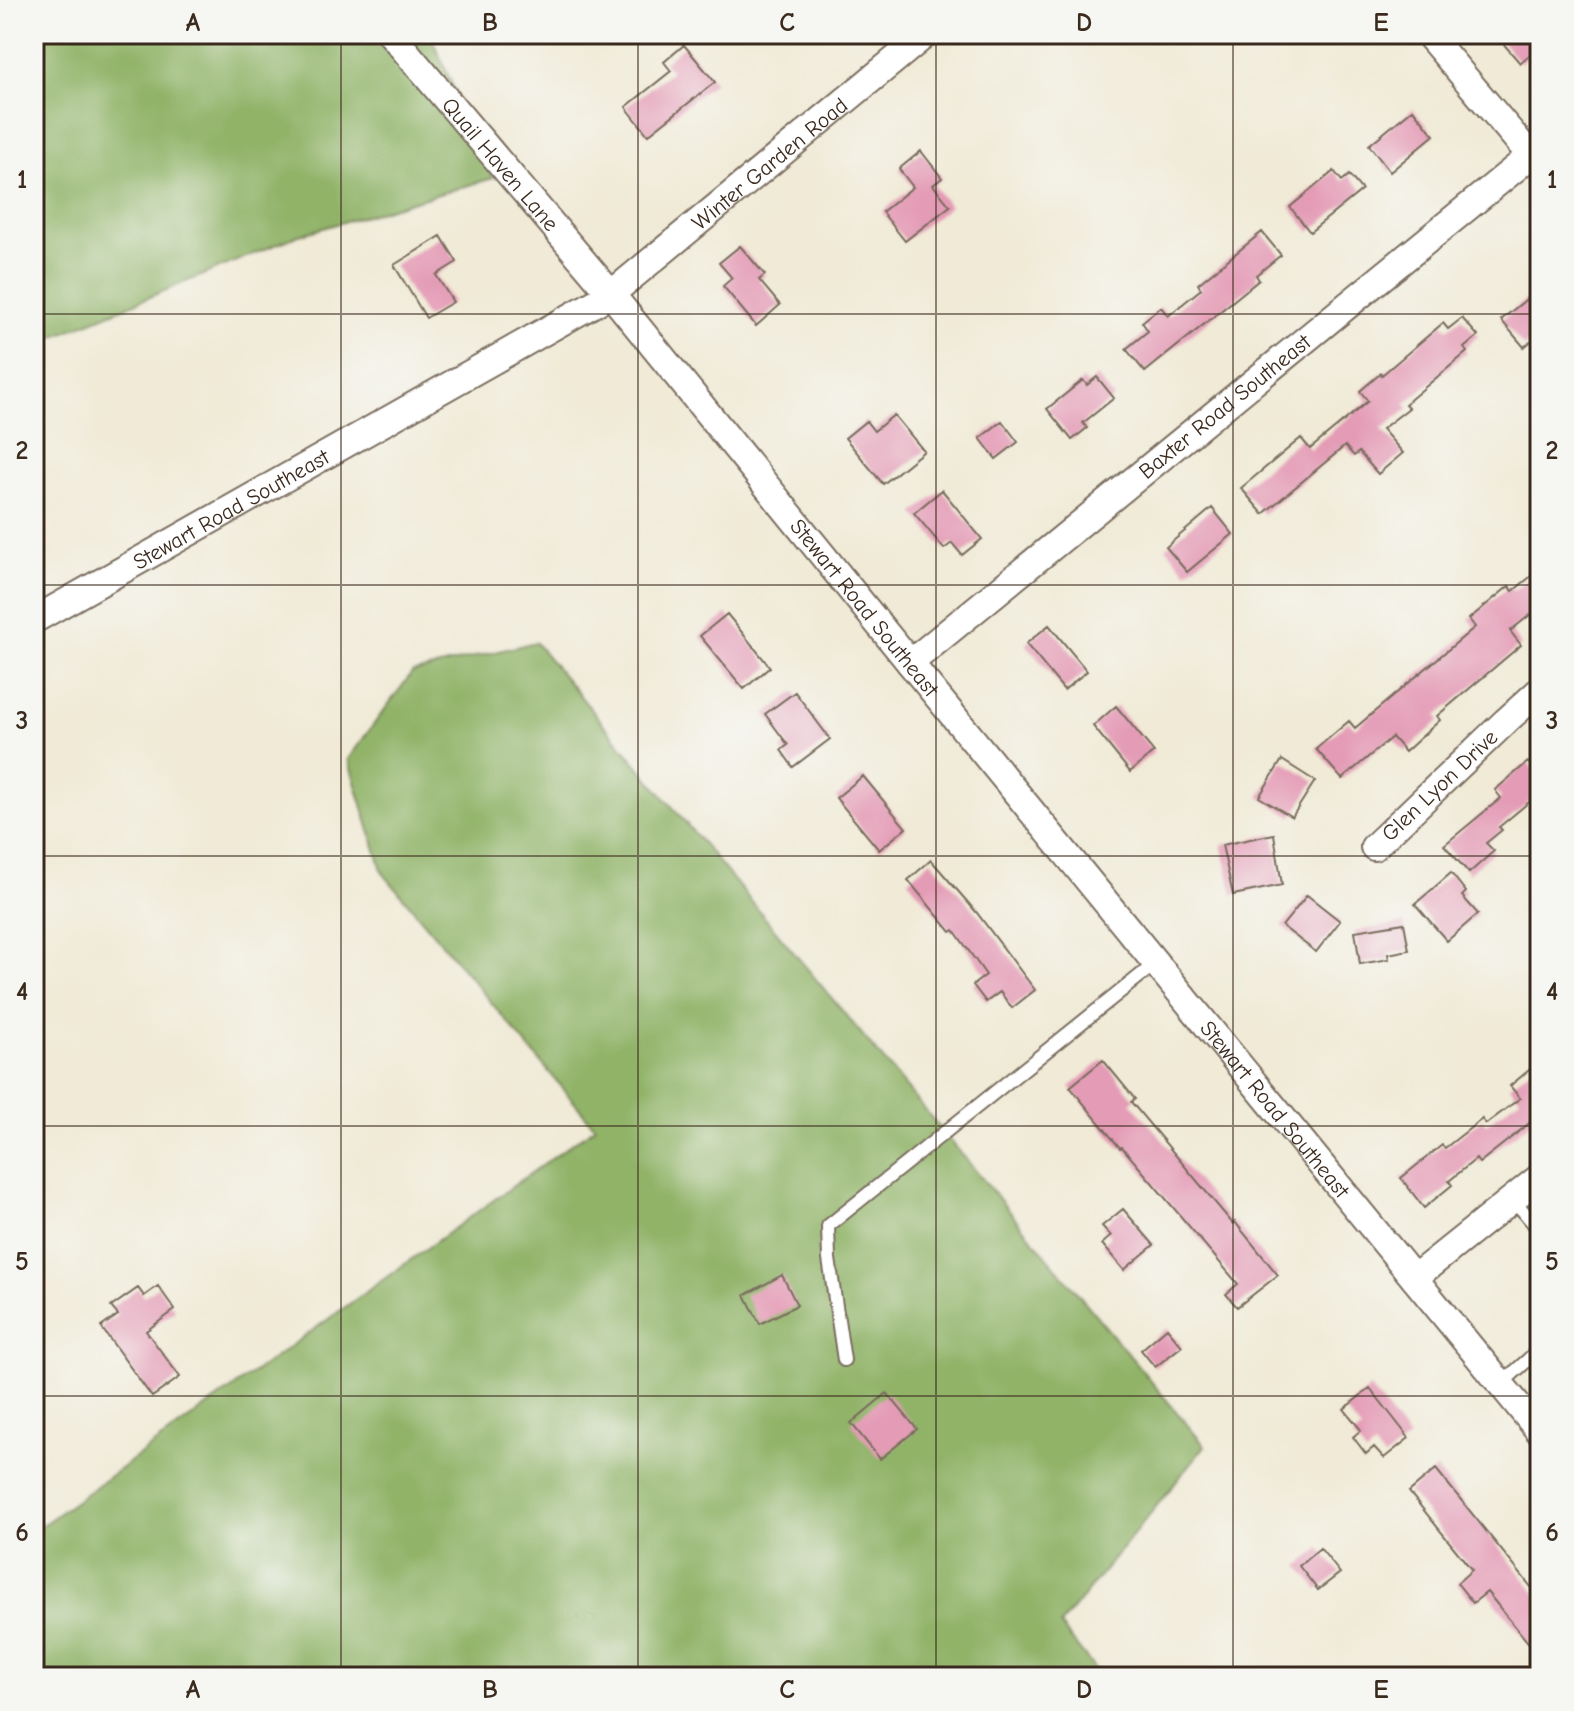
<svg xmlns="http://www.w3.org/2000/svg" width="1574" height="1711" font-family="'Comic Neue',sans-serif">
	<style>
		.forest { fill: #90b368; stroke: #666e43; stroke-width: 2 }
		.building { fill: #e49bb6 }
		.lines { fill: none; stroke-linecap: round; stroke-linejoin: round }
		.service-casing { stroke: #7a6d5e; stroke-width: 16 }
		.minor-casing { stroke: #7a6d5e; stroke-width: 30 }
		.service { stroke: #fff; stroke-width: 12 }
		.minor { stroke: #fff; stroke-width: 26 }
		.grid { fill: none; stroke: #3b2a1e; stroke-width: 2; stroke-opacity: 0.55 }
		.labels { text-anchor: middle; stroke-width: 6; stroke-linejoin: round; paint-order: stroke }
		.street-label { font-size: 22px; fill: #3b2a1e; stroke: #f6f6f2 }
		.neatline { fill: none; stroke: #3b2a1e; stroke-width: 3 }
		.grid-label { font-size: 26px; text-anchor: middle; font-weight: bold; fill: #3b2a1e }
	</style>
	<rect width="100%" height="100%" fill="#f6f6f2"/>
	<filter id="ink" filterUnits="userSpaceOnUse"><feTurbulence type="fractalNoise" baseFrequency=".0125" numOctaves="2"/><feDisplacementMap in="SourceGraphic" scale="16" xChannelSelector="R" yChannelSelector="G"/><feConvolveMatrix kernelMatrix="1 2 1 2 8 2 1 2 1" color-interpolation-filters="sRGB"/></filter>
	<filter id="wash" filterUnits="userSpaceOnUse"><feTurbulence type="fractalNoise" baseFrequency=".006" numOctaves="4" result="noise"/><feDisplacementMap in="SourceGraphic" scale="32" xChannelSelector="R" yChannelSelector="G"/><feGaussianBlur stdDeviation="1.8" result="paint"/><feColorMatrix in="noise" values="0 0 0 0 0 0 0 0 0 0 0 0 0 0 0 0 0 1.4 0 .05"/><feComposite in="paint" operator="in"/></filter>
	<g filter="url(#wash)">
		<rect width="100%" height="100%" fill="#f0ead6"/>
		<path class="forest" d="M 34,34 L 430,34 L 493,178 L 299,235 L 34,345 Z
			M 535,642 L 1205,1446 L 1060,1625 L 1101,1677 L 34,1677 L 34,1531 L 595,1127 L 383,873 L 348,759 L 412,673 Z"/>
		<g id="blocks">
			<path class="building" d="M 1495,34 L 1540,34 L 1540,46 L 1520,63 Z
				M 684,45 L 715,82 L 648,135 L 626,107 L 671,71 L 664,62 Z
				M 1413,109 L 1434,135 L 1390,172 L 1369,145 Z
				M 921,151 L 942,178 L 933,185 L 950,206 L 905,241 L 882,212 L 913,187 L 899,169 Z
				M 1334,171 L 1342,181 L 1349,175 L 1362,190 L 1310,232 L 1290,207 Z
				M 1262,232 L 1281,255 L 1256,275 L 1259,280 L 1145,372 L 1126,349 L 1148,331 L 1142,322 L 1161,307 L 1168,316 L 1201,289 L 1198,284 Z
				M 441,236 L 457,262 L 436,275 L 453,302 L 426,318 L 394,265 Z
				M 740,246 L 765,275 L 759,280 L 780,305 L 756,326 L 723,286 L 732,278 L 719,263 Z
				M 1540,288 L 1540,334 L 1524,347 L 1501,320 Z
				M 1462,318 L 1478,336 L 1464,348 L 1467,352 L 1405,404 L 1409,408 L 1382,429 L 1403,453 L 1378,474 L 1359,452 L 1354,456 L 1345,446 L 1263,514 L 1241,488 L 1301,438 L 1310,449 L 1368,401 L 1360,391 L 1381,373 L 1382,375 L 1443,323 L 1448,329 Z
				M 1097,377 L 1114,398 L 1083,423 L 1087,428 L 1072,440 L 1047,409 L 1083,380 L 1087,385 Z
				M 894,415 L 924,451 L 883,484 L 845,438 L 866,421 L 874,431 Z
				M 1002,421 L 1018,442 L 996,459 L 980,438 Z
				M 942,490 L 982,539 L 962,555 L 952,543 L 944,549 L 914,513 Z
				M 1212,508 L 1233,534 L 1187,572 L 1166,547 Z
				M 1540,569 L 1540,607 L 1510,631 L 1521,645 L 1437,716 L 1440,720 L 1405,752 L 1392,737 L 1342,779 L 1316,749 L 1349,721 L 1355,728 L 1475,627 L 1469,619 L 1509,586 L 1513,591 Z
				M 727,614 L 770,667 L 744,689 L 700,636 Z
				M 1049,625 L 1087,671 L 1064,690 L 1026,644 Z
				M 795,692 L 830,739 L 793,767 L 781,750 L 788,745 L 765,714 Z
				M 1116,706 L 1154,752 L 1130,772 L 1093,726 Z
				M 1282,760 L 1315,781 L 1292,817 L 1259,797 Z
				M 1528,762 L 1540,777 L 1540,793 L 1499,827 L 1502,830 L 1486,843 L 1494,851 L 1469,873 L 1444,845 L 1501,798 L 1495,790 Z
				M 863,776 L 906,828 L 879,850 L 836,798 Z
				M 1274,834 L 1282,885 L 1233,895 L 1222,845 Z
				M 931,860 L 977,913 L 1035,990 L 1012,1008 L 1000,992 L 986,1002 L 973,985 L 986,975 L 954,930 L 951,932 L 908,880 Z
				M 1451,873 L 1466,892 L 1462,896 L 1478,914 L 1447,941 L 1415,904 Z
				M 1307,895 L 1340,921 L 1316,952 L 1282,926 Z
				M 1404,923 L 1409,950 L 1388,954 L 1389,959 L 1360,964 L 1355,931 Z
				M 1103,1060 L 1135,1099 L 1131,1102 L 1233,1224 L 1235,1222 L 1278,1275 L 1237,1307 L 1226,1294 L 1238,1284 L 1122,1147 L 1120,1148 L 1070,1087 Z
				M 1540,1061 L 1540,1123 L 1536,1118 L 1479,1163 L 1476,1159 L 1449,1181 L 1452,1185 L 1424,1208 L 1401,1178 L 1442,1145 L 1445,1148 L 1482,1119 L 1486,1124 L 1520,1098 L 1510,1086 Z
				M 1123,1209 L 1154,1245 L 1124,1270 L 1102,1244 L 1111,1236 L 1102,1226 Z
				M 782,1275 L 797,1305 L 760,1324 L 745,1295 Z
				M 158,1286 L 175,1310 L 146,1331 L 180,1377 L 152,1397 L 101,1327 L 118,1315 L 111,1307 L 138,1288 L 144,1296 Z
				M 1167,1328 L 1182,1346 L 1155,1367 L 1141,1350 Z
				M 1370,1388 L 1409,1438 L 1384,1458 L 1374,1447 L 1366,1454 L 1353,1437 L 1361,1430 L 1344,1409 Z
				M 887,1393 L 917,1429 L 880,1459 L 851,1423 Z
				M 1436,1469 L 1540,1598 L 1540,1657 L 1487,1592 L 1473,1603 L 1457,1583 L 1472,1570 L 1409,1492 Z
				M 1320,1548 L 1340,1573 L 1318,1590 L 1299,1566 Z"/>
		</g>
	</g>
	<g filter="url(#ink)">
		<use href="#blocks" fill-opacity="0" stroke="#7a6d5e" stroke-width="2"/>
		<g class="lines">
			<defs>
				<path id="service" d="M 1513,1199 L 1540,1231
					M 844,1360 L 829,1259 L 828,1226 L 1156,963
					M 1501,1384 L 1540,1349"/>
				<g id="minor">
					<path id="s1" d="M 391,34 L 611,294 L 910,663 L 1540,1432"/>
					<path d="M 1428,34 L 1531,156"/>
					<path id="s2" d="M 34,620 L 611,294 L 926,34"/>
					<path id="s3" d="M 910,663 L 1540,148"/>
					<path id="s4" d="M 1374,847 L 1506,721 L 1540,690"/>
					<path d="M 1414,1278 L 1540,1177"/>
				</g>
			</defs>
			<use href="#service" class="service-casing"/>
			<use href="#minor" class="minor-casing"/>
			<use href="#service" class="service"/>
			<use href="#minor" class="minor"/>
		</g>
	</g>
	<path class="grid" d="M 341,34 L 341,1677M 638,34 L 638,1677M 936,34 L 936,1677M 1233,34 L 1233,1677M 34,314 L 1540,314M 34,585 L 1540,585M 34,856 L 1540,856M 34,1126 L 1540,1126M 34,1396 L 1540,1396"/>
	<g class="labels">
		<g class="street-label">
			<text dy="8" stroke="none"><textPath href="#s1" startOffset="170">Quail Haven Lane</textPath></text>
			<text dy="8" stroke="none"><textPath href="#s2" startOffset="868">Winter Garden Road</textPath></text>
			<text dy="8" stroke="none"><textPath href="#s3" startOffset="406">Baxter Road Southeast</textPath></text>
			<text dy="8" stroke="none"><textPath href="#s2" startOffset="226">Stewart Road Southeast</textPath></text>
			<text dy="8" stroke="none"><textPath href="#s1" startOffset="744">Stewart Road Southeast</textPath></text>
			<text dy="8" stroke="none"><textPath href="#s4" startOffset="90">Glen Lyon Drive</textPath></text>
			<text dy="8" stroke="none"><textPath href="#s1" startOffset="1392">Stewart Road Southeast</textPath></text>
		</g>
	</g>
	<rect width="1574" height="1711" fill="none" stroke="#f6f6f2" stroke-width="88"/>
	<rect x="44" y="44" width="1486" height="1623" class="neatline"/>
	<g class="grid-label">
		<text x="193" y="31">A</text>
		<text x="490" y="31">B</text>
		<text x="787" y="31">C</text>
		<text x="1084" y="31">D</text>
		<text x="1381" y="31">E</text>
		<text x="22" y="188">1</text>
		<text x="1552" y="188">1</text>
		<text x="22" y="459">2</text>
		<text x="1552" y="459">2</text>
		<text x="22" y="729">3</text>
		<text x="1552" y="729">3</text>
		<text x="22" y="1000">4</text>
		<text x="1552" y="1000">4</text>
		<text x="22" y="1270">5</text>
		<text x="1552" y="1270">5</text>
		<text x="22" y="1541">6</text>
		<text x="1552" y="1541">6</text>
		<text x="193" y="1698">A</text>
		<text x="490" y="1698">B</text>
		<text x="787" y="1698">C</text>
		<text x="1084" y="1698">D</text>
		<text x="1381" y="1698">E</text>
	</g>
</svg>
